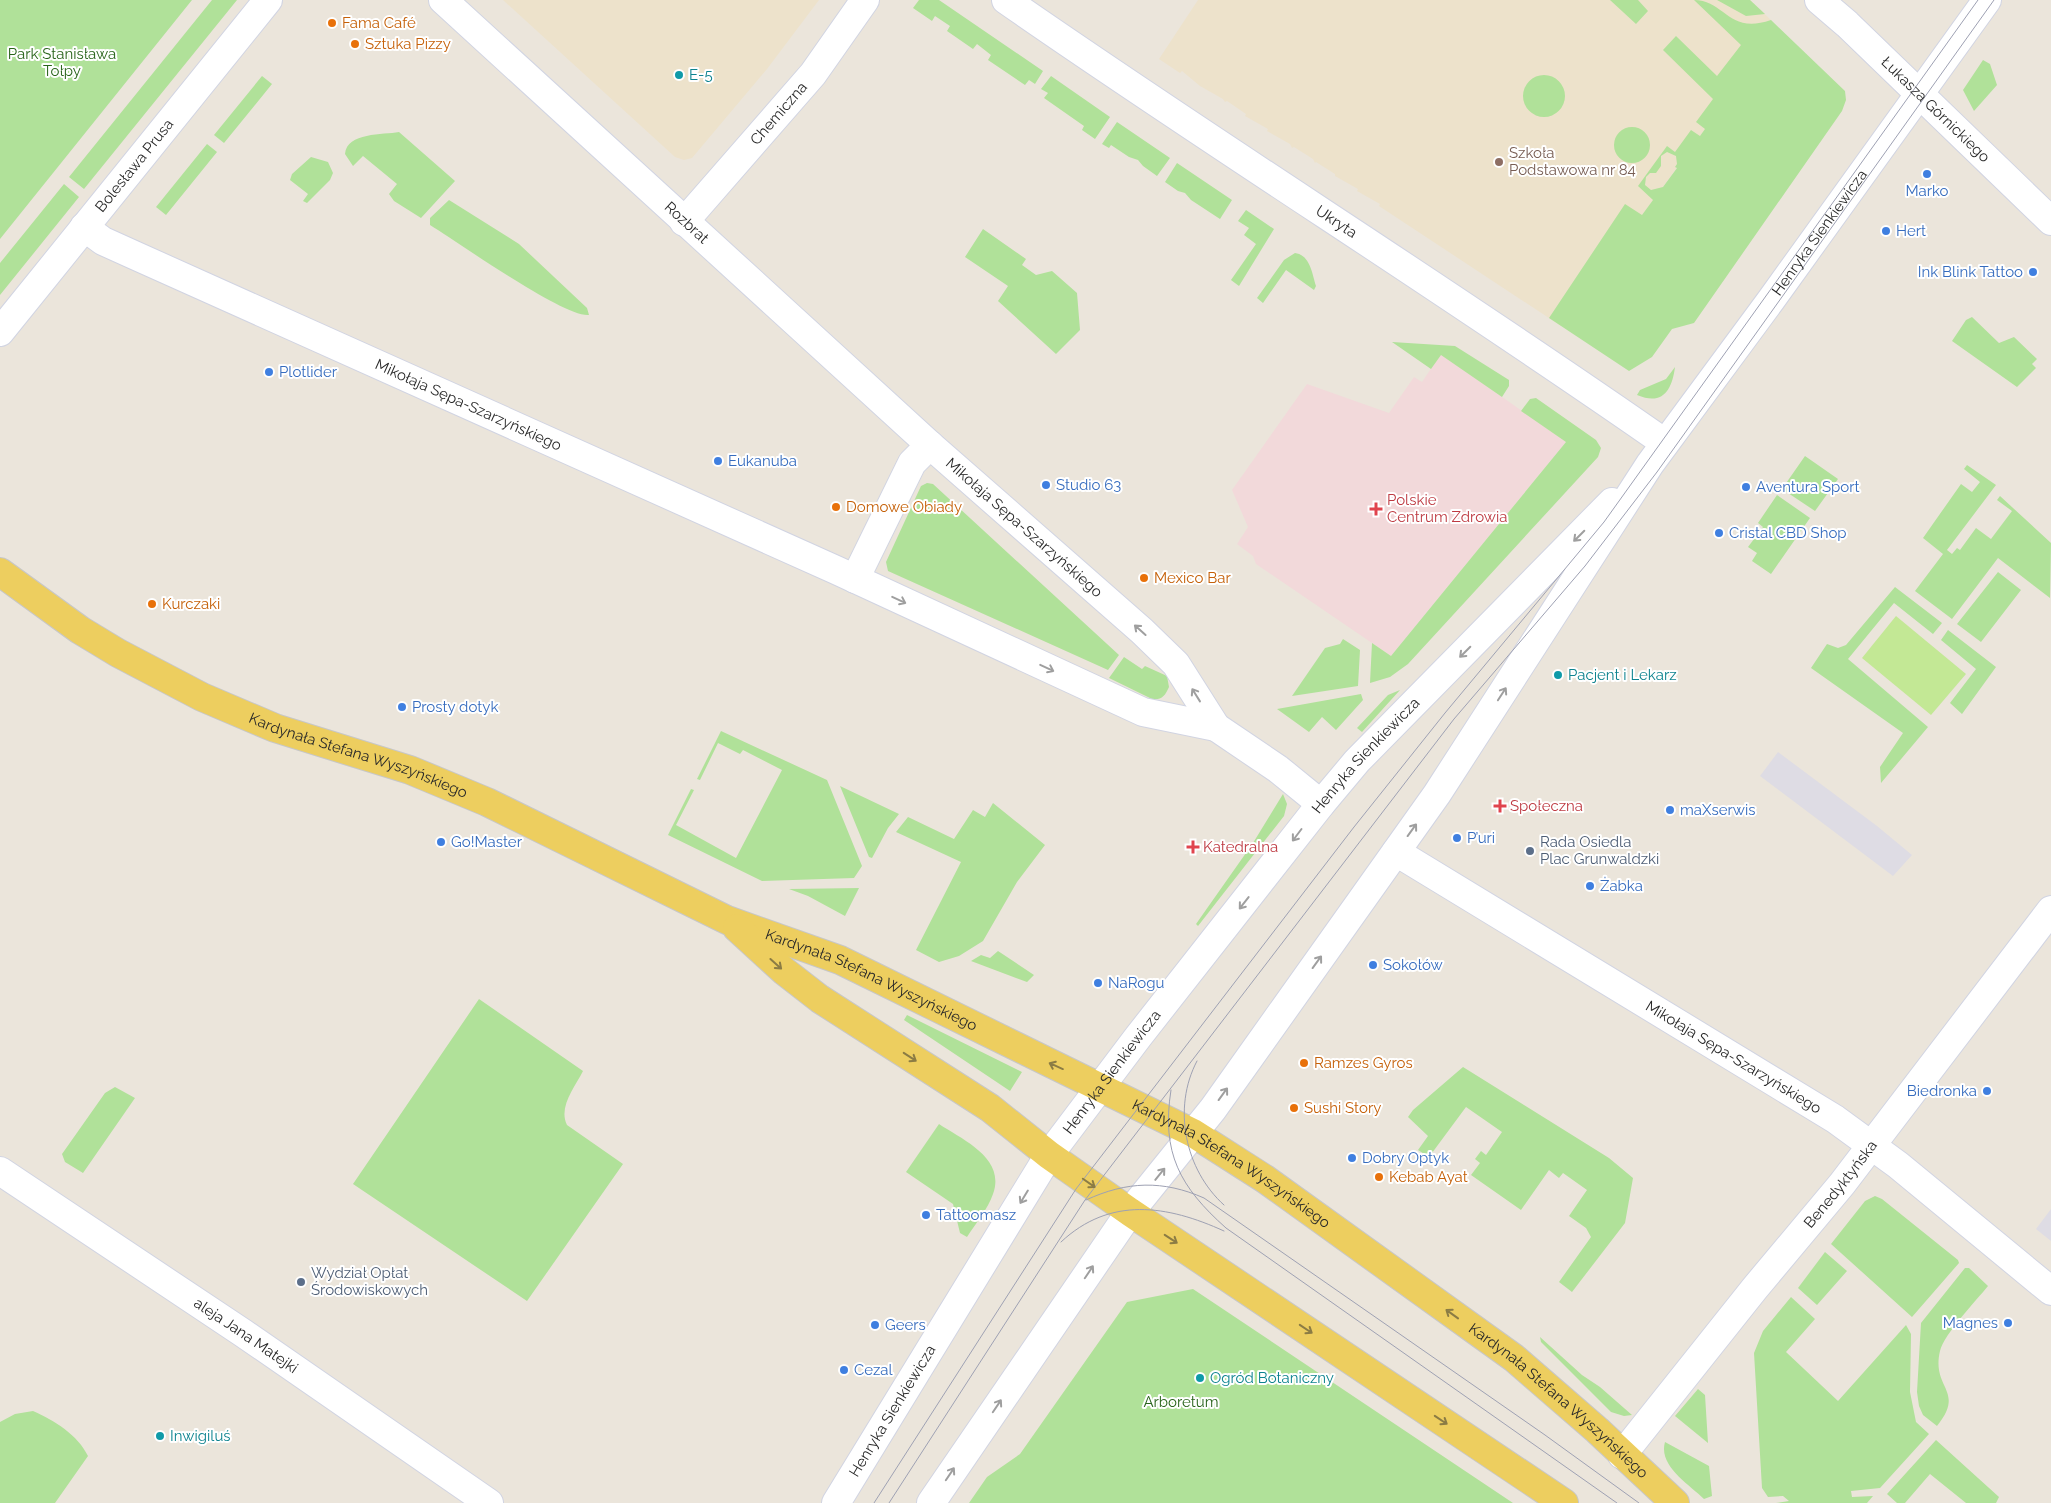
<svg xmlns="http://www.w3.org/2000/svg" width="2051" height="1503" font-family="Raleway,sans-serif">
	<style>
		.industrial { fill: #dedce4 }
		.education { fill: #ede2cb }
		.medical { fill: #f2d9da }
		.green { fill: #b0e199; fill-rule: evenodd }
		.pitch { fill: #c3e895 }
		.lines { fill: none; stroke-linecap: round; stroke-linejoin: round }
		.minor-casing { stroke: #d1d4e2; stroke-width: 30 }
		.major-casing { stroke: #c7c7c7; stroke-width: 30 }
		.minor { stroke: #fff; stroke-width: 28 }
		.major { stroke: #edce5f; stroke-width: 28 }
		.tram { stroke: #9ea1b3; stroke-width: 1 }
		.oneway { stroke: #9f9f9f }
		.oneway2 { stroke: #8b7c44 }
		.food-dot { fill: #e8710a; stroke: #fff; stroke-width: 2 }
		.culture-dot { fill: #0f9aa8; stroke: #fff; stroke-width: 2 }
		.education-dot { fill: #8d6e63; stroke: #fff; stroke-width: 2 }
		.shop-dot { fill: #3f7fe0; stroke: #fff; stroke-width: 2 }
		.health-dot { fill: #e0444e; stroke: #fff; stroke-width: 2 }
		.service-dot { fill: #5c6f8a; stroke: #fff; stroke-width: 2 }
		.labels { text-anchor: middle; stroke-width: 4; stroke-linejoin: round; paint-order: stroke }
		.food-label { font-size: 15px; fill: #c56008; stroke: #fff; text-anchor: start }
		.park-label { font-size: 15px; fill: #29641b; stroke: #fff }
		.culture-label { font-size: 15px; fill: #0d838f; stroke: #fff; text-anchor: start }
		.street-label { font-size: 15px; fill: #292929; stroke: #fff }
		.education-label { font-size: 15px; fill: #785e54; stroke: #fff; text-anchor: start }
		.shop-label { font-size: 15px; fill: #366cbe; stroke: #fff; text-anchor: start }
		.health-label { font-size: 15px; fill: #be3a42; stroke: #fff; text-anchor: start }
		.service-label { font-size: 15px; fill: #4e5e75; stroke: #fff; text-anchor: start }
	</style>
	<rect width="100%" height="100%" fill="#ebe5db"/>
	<path class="industrial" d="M 1778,752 L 1877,826 L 1912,855 L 1893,876 L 1760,776 Z
		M 2051,1209 L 2051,1241 L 2036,1229 Z"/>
	<path class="education" d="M 503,0 L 819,0 L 767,69 L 692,158 L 684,160 L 675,157 Z
		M 1198,0 L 1750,0 L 1771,20 L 1706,128 L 1561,326 L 1379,206 L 1380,204 L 1357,191 L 1358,189 L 1335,176 L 1335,174 L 1316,162 L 1315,163 L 1313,159 L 1294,147 L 1292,148 L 1290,144 L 1267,131 L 1268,129 L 1245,116 L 1246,114 L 1227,101 L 1225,102 L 1223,99 L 1200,86 L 1182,71 L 1180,73 L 1159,59 Z"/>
	<path class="medical" d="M 1441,354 L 1566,442 L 1391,656 L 1256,564 L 1253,556 L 1237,544 L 1248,527 L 1232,490 L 1307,384 L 1389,413 L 1414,377 L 1422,382 Z"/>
	<path class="green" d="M 0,0 L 192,0 L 0,239 Z
		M 212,0 L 237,0 L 84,189 L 69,177 Z
		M 919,0 L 939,0 L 1043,71 L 1035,84 L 1029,80 L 1025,85 L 988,60 L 991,55 L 977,44 L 973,49 L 947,31 L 950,26 L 935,16 L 932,21 L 913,8 Z
		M 1610,0 L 1638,0 L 1648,11 L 1636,24 Z
		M 1694,0 C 1725,0 1728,35 1771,20 L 1845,91 L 1846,100 L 1842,111 L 1694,323 L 1672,329 L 1652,357 L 1629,371 L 1549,318 L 1625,204 L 1642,215 L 1653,200 L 1638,186 L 1667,146 L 1675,152 L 1691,130 L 1700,136 L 1705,129 L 1696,122 L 1713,99 L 1663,50 L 1676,36 L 1717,76 L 1741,45 ZM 1667,152 L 1676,156 L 1677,164 L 1675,167 L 1677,168 L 1663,187 L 1651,190 L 1645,185 L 1646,177 L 1650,173 L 1656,173 L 1661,166 L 1661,156 Z
		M 1717,0 L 1750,0 L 1765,14 L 1746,16 Z
		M 1983,60 L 1990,64 L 1997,85 L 1974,111 L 1963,90 Z
		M1523 96a21 21 0 1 1 42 0a21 21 0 1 1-42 0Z
		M 262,76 L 272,84 L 224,143 L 214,135 Z
		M 1051,76 L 1110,117 L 1095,139 L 1082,130 L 1084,126 L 1044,98 L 1048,93 L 1041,89 Z
		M 1117,122 L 1170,158 L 1157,176 L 1143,166 L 1138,160 L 1129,157 L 1111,145 L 1109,148 L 1102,144 Z
		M1614 145a18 18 0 1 1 36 0a18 18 0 1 1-36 0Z
		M 399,132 L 455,181 L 421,218 L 394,201 L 389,194 L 397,184 L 363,156 L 353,166 L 345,154 C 347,132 383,135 399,132 Z
		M 207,144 L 217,152 L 166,215 L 156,207 Z
		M 311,157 L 328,162 L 333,173 L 330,180 L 307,203 L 303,201 L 308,194 L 290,180 L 292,174 Z
		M 1177,163 L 1232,200 L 1220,219 L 1191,200 L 1185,193 L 1178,191 L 1165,182 Z
		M 64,184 L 79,197 L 0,295 L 0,263 Z
		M 449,200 L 519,244 L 587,308 L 589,315 C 564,318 458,242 430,225 L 430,218 Z
		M 1246,210 L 1274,229 L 1239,286 L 1231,280 L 1256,244 L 1244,235 L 1249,228 L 1238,221 Z
		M 983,229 L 1026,259 L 1022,265 L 1036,275 L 1052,271 L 1077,293 L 1080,330 L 1056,354 L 998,301 L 1008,286 L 965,257 Z
		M 1295,253 C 1310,255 1312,273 1316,286 L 1314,290 L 1286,270 L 1263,303 L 1257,298 L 1284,260 Z
		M 1972,317 L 1999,343 L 2014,337 L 2037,359 L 2032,364 L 2036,368 L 2017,387 L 1952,341 L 1966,320 Z
		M 1392,342 L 1455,346 L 1509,380 L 1509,386 L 1502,397 L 1441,355 L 1431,369 Z
		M 1675,367 C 1672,390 1663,406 1637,395 L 1640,390 L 1666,379 Z
		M 1536,398 L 1596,440 L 1601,448 L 1598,457 L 1408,664 L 1390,677 L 1370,683 L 1372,643 L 1391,656 L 1566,442 L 1521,411 L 1530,399 Z
		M 1805,456 L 1838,479 L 1815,511 L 1782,489 Z
		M 1967,465 L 1996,485 L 1947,550 L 1952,554 L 1957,548 L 1960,550 L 1976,528 L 1991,539 L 2012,511 L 1997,500 L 2000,496 L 2051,543 L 2050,598 L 1998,558 L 1952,619 L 1915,591 L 1943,554 L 1923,538 L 1961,484 L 1972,492 L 1980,482 L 1964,469 Z
		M 927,483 L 933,484 L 1119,655 L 1108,670 L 888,571 L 886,562 L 921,486 Z
		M 1777,495 L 1810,518 L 1771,574 L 1752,561 L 1757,553 L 1748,547 L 1763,527 L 1758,523 Z
		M 1998,572 L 2021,590 L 1981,642 L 1957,624 Z
		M 1895,587 L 1942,623 L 1933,634 L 1894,603 L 1848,659 L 1928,727 L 1881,783 L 1880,767 L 1903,733 L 1811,668 L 1827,644 L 1838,648 L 1846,645 Z
		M 1948,630 L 1996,667 L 1962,714 L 1950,703 L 1976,669 L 1941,640 Z
		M 1343,639 L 1360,650 L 1358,686 L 1292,696 L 1325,648 L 1340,644 Z
		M 1124,657 L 1142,669 L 1145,666 L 1167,676 L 1169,687 C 1165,696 1162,700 1152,699 L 1109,678 Z
		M 1400,690 L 1362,732 L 1357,728 L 1388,695 Z
		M 1361,694 L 1363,700 L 1336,730 L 1322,717 L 1309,732 L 1277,709 Z
		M 721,731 L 827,780 L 862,866 L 854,878 L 762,881 L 668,835 L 691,789 L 694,790 L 676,825 L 736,858 L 782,770 L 743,750 L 740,754 L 718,743 L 700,780 L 697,779 Z
		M 840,786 L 899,814 L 888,828 L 872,858 L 869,857 Z
		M 1283,794 L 1287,804 L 1284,816 L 1198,926 L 1196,924 L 1253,843 Z
		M 993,803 L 1045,845 L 1017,882 L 983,941 L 959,956 L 939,962 L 916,950 L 961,862 L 896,832 L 908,817 L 954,839 L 973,810 L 985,817 Z
		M 859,888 L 845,916 L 808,896 L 789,889 Z
		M 998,951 L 1034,975 L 1027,982 L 971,961 L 981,955 L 990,958 Z
		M 479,999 L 583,1071 C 575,1087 558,1107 567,1125 L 623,1164 L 527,1301 L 353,1184 Z
		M 907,1015 L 1022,1072 L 1010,1091 L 904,1020 Z
		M 1463,1067 L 1609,1158 L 1633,1178 L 1625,1223 L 1572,1292 L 1559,1282 L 1591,1237 L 1586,1228 L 1569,1216 L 1587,1190 L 1563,1173 L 1559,1178 L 1549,1170 L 1521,1210 L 1471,1175 L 1480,1163 L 1475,1159 L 1481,1151 L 1486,1155 L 1502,1132 L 1466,1107 L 1429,1157 L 1418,1150 L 1428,1136 L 1408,1117 L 1413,1110 Z
		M 115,1087 L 135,1098 L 83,1173 L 65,1162 L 62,1154 L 105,1093 Z
		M 939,1124 C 963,1140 1006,1158 993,1194 C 988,1209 976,1223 967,1237 L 960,1233 L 953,1204 L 906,1172 Z
		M 1875,1196 L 1882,1199 L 1958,1260 L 1959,1263 L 1912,1317 L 1831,1244 L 1865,1201 Z
		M 1825,1252 L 1847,1271 L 1817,1305 L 1798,1288 Z
		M 1965,1268 L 1969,1268 L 1988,1286 C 1976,1301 1944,1334 1940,1351 C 1931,1389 1966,1390 1937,1426 L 1923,1415 L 1919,1406 L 1917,1392 L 1921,1323 Z
		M 1193,1289 L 1513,1503 L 969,1503 L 987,1477 L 1020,1454 L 1127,1302 Z
		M 1791,1297 L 1815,1319 L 1786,1352 L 1838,1401 L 1906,1325 L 1911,1334 L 1910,1392 L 1916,1422 L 1929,1434 L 1880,1488 L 1851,1491 L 1852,1497 L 1873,1496 L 1867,1503 L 1776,1503 L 1789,1501 L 1783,1496 L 1768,1497 L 1762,1488 L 1754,1353 L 1763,1331 Z
		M 1540,1337 L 1582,1375 L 1600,1387 L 1632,1415 L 1624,1416 L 1611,1412 L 1541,1342 Z
		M 1698,1389 L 1705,1395 L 1708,1443 L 1675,1416 Z
		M 33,1411 C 54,1420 78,1435 88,1456 L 55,1503 L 0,1503 L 0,1422 L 15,1414 Z
		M 1936,1440 L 1999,1497 L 1996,1503 L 1966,1503 L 1930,1474 L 1905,1503 L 1897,1503 L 1887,1494 Z
		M 1665,1442 L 1709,1466 L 1712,1496 L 1704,1499 C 1689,1484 1658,1466 1665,1442 Z"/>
	<path class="pitch" d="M 1896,616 L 1966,674 L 1931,715 L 1862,658 Z"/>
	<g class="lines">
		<defs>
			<g id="minor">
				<path id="s1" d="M 443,0 L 930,445 L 1142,631 L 1176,664 L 1216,727 L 1278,769 L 1321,804"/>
				<path id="s2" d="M 1006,0 C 1223,151 1448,291 1665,443"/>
				<path id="s3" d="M 1819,0 L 1847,24 L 2051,221"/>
				<path id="s4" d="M 684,222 L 813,74 L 865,0"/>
				<path id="s5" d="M 84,227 L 103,241 L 134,255 L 836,570 L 1143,712 L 1216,727"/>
				<path id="s6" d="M 0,332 L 268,0"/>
				<path d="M 855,579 L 912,463 L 930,445"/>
				<path id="s7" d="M 1396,852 L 1835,1119 L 1898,1165 L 2051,1291"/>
				<path id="s8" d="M 0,1171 L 243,1333 L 489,1503"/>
				<path id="s9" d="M 1622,1455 L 1755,1288 L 1842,1184 L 2051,910"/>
				<path id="s10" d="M 836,1503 L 1049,1155 L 1138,1037 L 1321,804 L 1357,761 L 1612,502"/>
				<path id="s11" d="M 931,1503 L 1130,1212 L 1213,1109 L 1437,794 L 1650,464 L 1771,300 L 1987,0"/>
			</g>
			<g id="major">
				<path id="s12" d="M 0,572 L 80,630 L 118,653 L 202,697 L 275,728 L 410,770 L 487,802 L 727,920 L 840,960 L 1193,1133 L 1265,1179 L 1514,1358 L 1597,1430 L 1675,1503"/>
				<path d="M 737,928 L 784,971 L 820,999 L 990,1108 L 1049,1155 L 1130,1212 L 1564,1503"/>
			</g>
		</defs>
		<use href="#minor" class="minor-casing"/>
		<use href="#major" class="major-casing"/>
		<use href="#minor" class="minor"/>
		<use href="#major" class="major"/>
		<path class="tram" d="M 1197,1061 C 1172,1108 1185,1170 1224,1205
			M 1171,1090 C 1161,1153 1180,1187 1226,1228 L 1617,1503
			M 1086,1200 C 1127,1181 1163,1180 1204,1198 L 1545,1435 L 1639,1503
			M 1061,1242 C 1110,1196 1167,1205 1224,1231
			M 874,1503 L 1076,1189 L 1354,827 L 1445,713 L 1604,522 L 1978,0
			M 889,1503 L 1085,1200 L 1454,719 L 1585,566 L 1657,472 L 1994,0"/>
	</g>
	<defs><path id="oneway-shaft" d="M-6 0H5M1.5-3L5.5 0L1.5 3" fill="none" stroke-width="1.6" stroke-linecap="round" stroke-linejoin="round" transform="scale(1.25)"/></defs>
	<g class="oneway">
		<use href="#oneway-shaft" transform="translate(1579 536) rotate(135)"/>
		<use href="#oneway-shaft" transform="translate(899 600) rotate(25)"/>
		<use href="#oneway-shaft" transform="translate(1140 630) rotate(-138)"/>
		<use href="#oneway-shaft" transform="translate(1465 652) rotate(135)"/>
		<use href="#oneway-shaft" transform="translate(1047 668) rotate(25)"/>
		<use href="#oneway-shaft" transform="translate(1502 694) rotate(-57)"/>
		<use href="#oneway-shaft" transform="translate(1196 695) rotate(-122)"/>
		<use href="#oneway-shaft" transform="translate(1412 830) rotate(-54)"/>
		<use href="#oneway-shaft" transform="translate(1297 835) rotate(127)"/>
		<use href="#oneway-shaft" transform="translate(1244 903) rotate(128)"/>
		<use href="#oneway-shaft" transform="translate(1317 962) rotate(-54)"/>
		<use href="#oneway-shaft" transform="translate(1223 1094) rotate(-54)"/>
		<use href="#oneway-shaft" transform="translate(1160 1174) rotate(-51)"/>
		<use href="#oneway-shaft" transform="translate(1024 1197) rotate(121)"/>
		<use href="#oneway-shaft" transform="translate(1089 1272) rotate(-56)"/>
		<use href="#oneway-shaft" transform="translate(997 1406) rotate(-56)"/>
		<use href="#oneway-shaft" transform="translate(950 1474) rotate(-56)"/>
	</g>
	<g class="oneway2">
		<use href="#oneway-shaft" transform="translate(776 964) rotate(42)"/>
		<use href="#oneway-shaft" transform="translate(910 1057) rotate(33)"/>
		<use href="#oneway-shaft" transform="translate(1056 1066) rotate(-156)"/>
		<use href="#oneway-shaft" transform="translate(1089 1183) rotate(35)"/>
		<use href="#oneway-shaft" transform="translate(1171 1239) rotate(33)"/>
		<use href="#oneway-shaft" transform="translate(1452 1314) rotate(-144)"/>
		<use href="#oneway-shaft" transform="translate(1306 1329) rotate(34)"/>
		<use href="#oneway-shaft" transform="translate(1441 1420) rotate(34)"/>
	</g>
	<g class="food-dot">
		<circle cx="332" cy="23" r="5"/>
		<circle cx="355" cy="44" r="5"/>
		<circle cx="836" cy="507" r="5"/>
		<circle cx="1144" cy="578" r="5"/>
		<circle cx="152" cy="604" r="5"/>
		<circle cx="1304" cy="1063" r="5"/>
		<circle cx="1294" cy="1108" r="5"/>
		<circle cx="1379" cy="1177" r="5"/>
	</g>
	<g class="culture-dot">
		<circle cx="679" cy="75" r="5"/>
		<circle cx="1558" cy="675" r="5"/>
		<circle cx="1200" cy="1378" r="5"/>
		<circle cx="160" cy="1436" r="5"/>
	</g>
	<circle class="education-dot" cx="1499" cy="162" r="5"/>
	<g class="shop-dot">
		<circle cx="1927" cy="174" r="5"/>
		<circle cx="1886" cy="231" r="5"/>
		<circle cx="2033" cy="272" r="5"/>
		<circle cx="269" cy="372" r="5"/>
		<circle cx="718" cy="461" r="5"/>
		<circle cx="1046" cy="485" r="5"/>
		<circle cx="1746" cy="487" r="5"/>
		<circle cx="1719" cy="533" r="5"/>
		<circle cx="402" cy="707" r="5"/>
		<circle cx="1670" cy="810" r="5"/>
		<circle cx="1457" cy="838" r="5"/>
		<circle cx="441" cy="842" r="5"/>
		<circle cx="1590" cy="886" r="5"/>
		<circle cx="1373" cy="965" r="5"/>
		<circle cx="1098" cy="983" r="5"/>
		<circle cx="1987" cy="1091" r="5"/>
		<circle cx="1352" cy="1158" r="5"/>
		<circle cx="926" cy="1215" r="5"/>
		<circle cx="2008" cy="1323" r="5"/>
		<circle cx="875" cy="1325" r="5"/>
		<circle cx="844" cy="1370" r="5"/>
	</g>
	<g class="health-dot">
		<path d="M1373.5 501.5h5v5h5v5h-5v5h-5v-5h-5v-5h5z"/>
		<path d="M1497.5 798.5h5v5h5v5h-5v5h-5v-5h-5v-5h5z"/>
		<path d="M1190.5 839.5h5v5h5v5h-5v5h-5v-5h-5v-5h5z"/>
	</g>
	<g class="service-dot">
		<circle cx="1530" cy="851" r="5"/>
		<circle cx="301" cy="1282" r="5"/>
	</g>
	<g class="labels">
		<g class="food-label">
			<text x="342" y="28">Fama Café</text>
			<text x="365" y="49">Sztuka Pizzy</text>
			<text x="846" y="512">Domowe Obiady</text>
			<text x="1154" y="583">Mexico Bar</text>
			<text x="162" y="609">Kurczaki</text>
			<text x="1314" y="1068">Ramzes Gyros</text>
			<text x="1304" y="1113">Sushi Story</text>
			<text x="1389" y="1182">Kebab Ayat</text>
		</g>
		<g class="park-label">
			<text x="62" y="59">Park Stanisława<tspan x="62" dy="17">Tołpy</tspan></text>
			<text x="1181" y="1407">Arboretum</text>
		</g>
		<g class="culture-label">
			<text x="689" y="80">E-5</text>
			<text x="1568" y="680">Pacjent i Lekarz</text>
			<text x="1210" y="1383">Ogród Botaniczny</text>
			<text x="170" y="1441">Inwigiluś</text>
		</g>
		<g class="street-label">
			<text dy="5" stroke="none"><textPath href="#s3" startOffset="160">Łukasza Górnickiego</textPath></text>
			<text dy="5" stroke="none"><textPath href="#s4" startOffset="144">Chemiczna</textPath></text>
			<text dy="5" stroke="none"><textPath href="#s6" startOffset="214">Bolesława Prusa</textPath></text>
			<text dy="5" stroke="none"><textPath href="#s2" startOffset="398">Ukryta</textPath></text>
			<text dy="5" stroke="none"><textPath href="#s1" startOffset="330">Rozbrat</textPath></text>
			<text dy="5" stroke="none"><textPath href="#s11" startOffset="1551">Henryka Sienkiewicza</textPath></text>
			<text dy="5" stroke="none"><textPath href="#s5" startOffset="424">Mikołaja Sępa-Szarzyńskiego</textPath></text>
			<text dy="5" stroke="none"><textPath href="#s1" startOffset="785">Mikołaja Sępa-Szarzyńskiego</textPath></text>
			<text dy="5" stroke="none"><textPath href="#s12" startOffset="405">Kardynała Stefana Wyszyńskiego</textPath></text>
			<text dy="5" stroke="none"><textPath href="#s10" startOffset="918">Henryka Sienkiewicza</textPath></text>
			<text dy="5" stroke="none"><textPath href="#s12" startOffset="966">Kardynała Stefana Wyszyńskiego</textPath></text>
			<text dy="5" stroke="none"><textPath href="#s7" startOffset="395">Mikołaja Sępa-Szarzyńskiego</textPath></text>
			<text dy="5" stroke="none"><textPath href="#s10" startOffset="512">Henryka Sienkiewicza</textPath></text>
			<text dy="5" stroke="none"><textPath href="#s12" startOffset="1371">Kardynała Stefana Wyszyńskiego</textPath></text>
			<text dy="5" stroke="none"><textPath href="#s9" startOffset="348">Benedyktyńska</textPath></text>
			<text dy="5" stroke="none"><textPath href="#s8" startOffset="296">aleja Jana Matejki</textPath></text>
			<text dy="5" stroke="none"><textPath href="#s12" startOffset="1776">Kardynała Stefana Wyszyńskiego</textPath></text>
			<text dy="5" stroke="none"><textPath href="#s10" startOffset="108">Henryka Sienkiewicza</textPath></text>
		</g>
		<g class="education-label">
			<text x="1509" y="158">Szkoła<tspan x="1509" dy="17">Podstawowa nr 84</tspan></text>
		</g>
		<g class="shop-label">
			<text x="1927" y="196" text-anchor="middle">Marko</text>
			<text x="1896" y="236">Hert</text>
			<text x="2023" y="277" text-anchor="end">Ink Blink Tattoo</text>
			<text x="279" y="377">Plotlider</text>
			<text x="728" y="466">Eukanuba</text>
			<text x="1056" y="490">Studio 63</text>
			<text x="1756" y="492">Aventura Sport</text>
			<text x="1729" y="538">Cristal CBD Shop</text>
			<text x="412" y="712">Prosty dotyk</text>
			<text x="1680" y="815">maXserwis</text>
			<text x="1467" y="843">P’uri</text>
			<text x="451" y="847">Go!Master</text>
			<text x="1600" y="891">Żabka</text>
			<text x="1383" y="970">Sokołów</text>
			<text x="1108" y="988">NaRogu</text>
			<text x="1977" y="1096" text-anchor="end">Biedronka</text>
			<text x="1362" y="1163">Dobry Optyk</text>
			<text x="936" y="1220">Tattoomasz</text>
			<text x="1998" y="1328" text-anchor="end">Magnes</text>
			<text x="885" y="1330">Geers</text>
			<text x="854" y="1375">Cezal</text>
		</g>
		<g class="health-label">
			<text x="1387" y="505">Polskie<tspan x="1387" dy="17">Centrum Zdrowia</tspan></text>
			<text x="1510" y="811">Społeczna</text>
			<text x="1203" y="852">Katedralna</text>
		</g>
		<g class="service-label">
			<text x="1540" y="847">Rada Osiedla<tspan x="1540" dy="17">Plac Grunwaldzki</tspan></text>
			<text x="311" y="1278">Wydział Opłat<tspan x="311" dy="17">Środowiskowych</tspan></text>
		</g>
	</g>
</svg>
